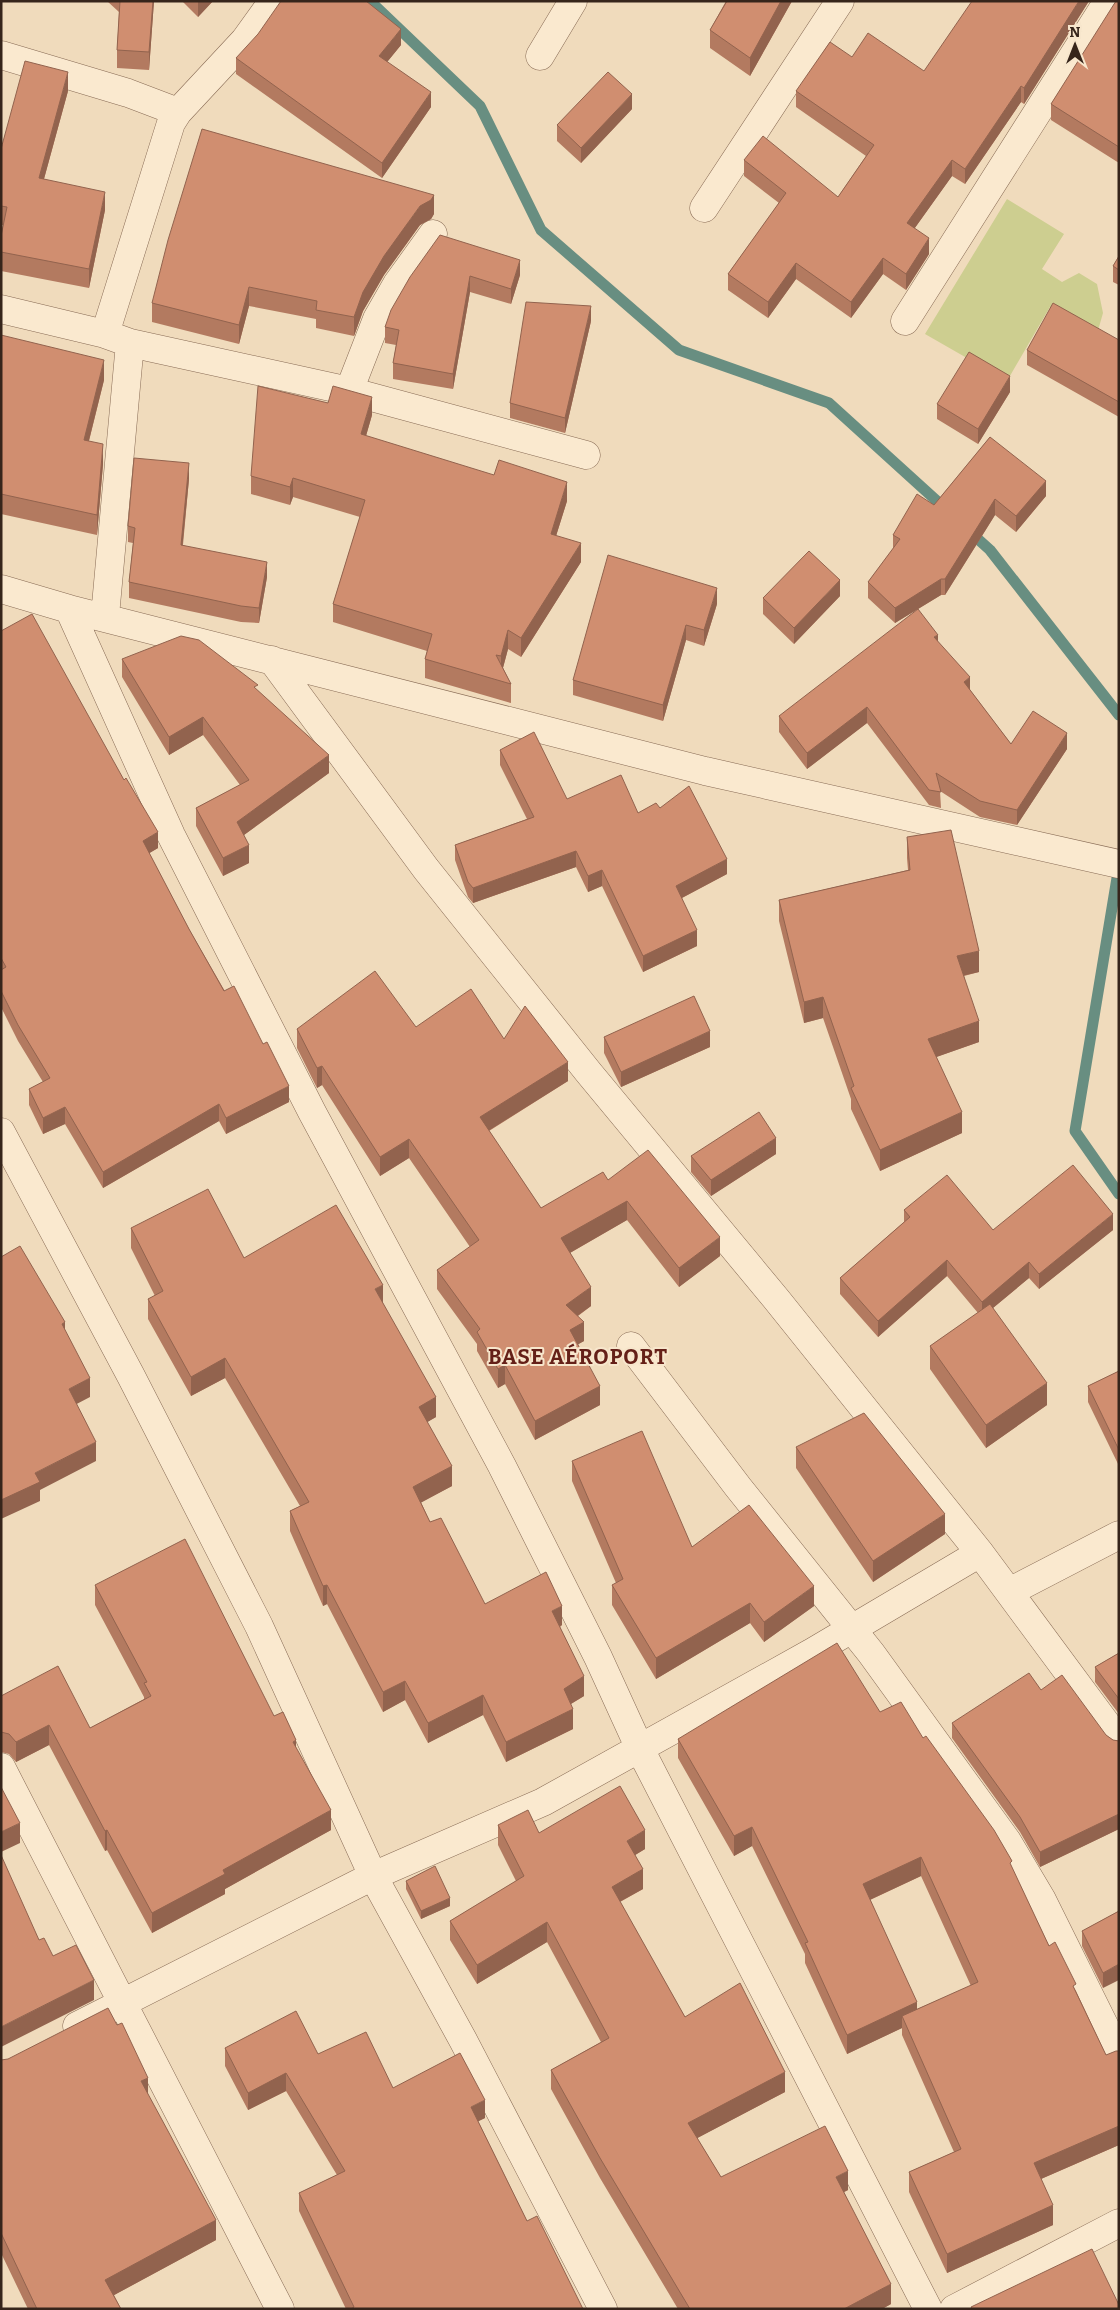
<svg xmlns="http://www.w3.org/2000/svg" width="1120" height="2310" font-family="Bitter,serif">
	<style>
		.green { fill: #cdce90 }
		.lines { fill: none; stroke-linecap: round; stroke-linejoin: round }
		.stream { stroke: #688e81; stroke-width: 11 }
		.minor-casing { stroke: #886b55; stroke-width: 29 }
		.minor { stroke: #fae9cf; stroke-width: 28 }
		.wall { fill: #b37a60; fill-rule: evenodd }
		.shaded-wall { fill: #92634e }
		.building { fill: #d08e70; stroke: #92634e }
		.labels { text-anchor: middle; stroke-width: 4; stroke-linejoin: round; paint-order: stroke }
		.district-label { font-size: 21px; font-weight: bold; letter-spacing: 1px; fill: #652018; stroke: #f7e6cc }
	</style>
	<rect width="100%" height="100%" fill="#f0dbbc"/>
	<path class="green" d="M 1007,199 L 1064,234 L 1042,269 L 1062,282 L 1079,273 L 1097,284 L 1103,313 L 1097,334 L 1050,307 L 1007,381 L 925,334 Z"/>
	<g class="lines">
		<path class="stream" d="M 370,1 L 480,106 L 541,230 L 679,350 L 829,403 L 948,511
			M 969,531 L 990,550 L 1119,715
			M 1119,866 L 1075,1131 L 1119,1194"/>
		<defs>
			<path id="minor" d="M 1,55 L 128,93 L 178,112
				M 540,56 L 573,1
				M 704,208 L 840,1
				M 1,309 L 105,334 L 130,343 L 349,391 L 586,455
				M 905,321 L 1108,1
				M 105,334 L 171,123 L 178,112 L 245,40 L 273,1
				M 349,391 L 377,319 L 397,284 L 433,234
				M 1,589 L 69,609 L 705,771 L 1119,864
				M 69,609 L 171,835 L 312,1112 L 502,1466 L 598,1657 L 640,1749 L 928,2309
				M 105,616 L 130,343
				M 272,660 L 426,869 L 589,1073 L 777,1300 L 980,1553 L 1119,1741
				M 1,1132 L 131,1376 L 259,1626 L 373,1876 L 463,2040 L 603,2309
				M 631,1346 L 738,1487 L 871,1653 L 1007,1841 L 1042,1900 L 1119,2055
				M 1009,1592 L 1119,1535
				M 1,1767 L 280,2309
				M 77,2026 L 373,1876 L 543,1802 L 811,1653 L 980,1553
				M 954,2309 L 1119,2223"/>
		</defs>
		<use href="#minor" class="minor-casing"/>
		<use href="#minor" class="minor"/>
	</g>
	<path class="wall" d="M 107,1 L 154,1 L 149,70 L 117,68 L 117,50 L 119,12 Z
		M 182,1 L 213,1 L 198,17 Z
		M 726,1 L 792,1 L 750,76 L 710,48 L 710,30 Z
		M 1089,1 L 1024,104 L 1021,102 L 965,184 L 952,176 L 914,229 L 929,254 L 906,290 L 883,274 L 851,318 L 796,279 L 768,318 L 728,290 L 728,274 L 779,203 L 744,176 L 744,160 L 838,197 L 866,156 L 796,107 L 796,91 L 852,57 L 924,71 Z
		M 1119,1 L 1119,163 L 1051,120 L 1051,104 Z
		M 401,45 L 387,62 L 431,107 L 382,178 L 236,74 L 236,58 Z
		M 68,91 L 44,179 L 105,210 L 89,288 L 1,271 L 1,236 L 3,225 L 1,225 L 1,149 Z
		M 632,109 L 581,163 L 557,141 L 557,125 Z
		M 434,214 L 431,219 L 420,225 L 384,275 L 363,311 L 354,336 L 316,328 L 316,319 L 249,306 L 239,344 L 152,322 L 152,303 Z
		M 1119,256 L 1119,285 L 1113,282 L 1113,266 Z
		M 520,275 L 511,304 L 470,292 L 453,389 L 393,379 L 393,363 L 396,345 L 385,343 L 385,327 L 410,277 Z
		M 591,321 L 565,433 L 510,418 L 510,403 Z
		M 1,335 L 104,380 L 89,441 L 103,464 L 97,535 L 1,514 Z
		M 1119,340 L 1119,417 L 1027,365 L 1027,350 Z
		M 1010,392 L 978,444 L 937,419 L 937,404 Z
		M 372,415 L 366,436 L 567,501 L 556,536 L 581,562 L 521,657 L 508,649 L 503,668 L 511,684 L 511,703 L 425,678 L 425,659 L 427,651 L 333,622 L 333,604 L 360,517 L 293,497 L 290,505 L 251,494 L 251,476 Z
		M 990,437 L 1046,496 L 1016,532 L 995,515 L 945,595 L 941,595 L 895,623 L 868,598 L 868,582 L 893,549 L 893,535 L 934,505 Z
		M 189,479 L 183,545 L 267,577 L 259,623 L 241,622 L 129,598 L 129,582 L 133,543 L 128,542 L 128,526 Z
		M 840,596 L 794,644 L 763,614 L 763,598 Z
		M 717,604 L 704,646 L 686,640 L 663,721 L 573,695 L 573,680 Z
		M 1,631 L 158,848 L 149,853 L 189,929 L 289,1102 L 226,1134 L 219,1121 L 103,1188 L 65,1124 L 43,1134 L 29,1105 L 29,1089 L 43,1082 L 18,1041 L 1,1007 Z
		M 938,642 L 970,690 L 1011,744 L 1067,749 L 1017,825 L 980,817 L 940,791 L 941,808 L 929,805 L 867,723 L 807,769 L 779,732 L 779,716 Z
		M 122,659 L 258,691 L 329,773 L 244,835 L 249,863 L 223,876 L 196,826 L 196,808 L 240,785 L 203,735 L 169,755 L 122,677 Z
		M 500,750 L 567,799 L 638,813 L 727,874 L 682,898 L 697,946 L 643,972 L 602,886 L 588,892 L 576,867 L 473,903 L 468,897 L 455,860 L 455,845 L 527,819 L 500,765 Z
		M 907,837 L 979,972 L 964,976 L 979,1042 L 936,1057 L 962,1133 L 880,1171 L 851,1109 L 851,1099 L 823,1018 L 804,1023 L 779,921 L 779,900 L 908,870 L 907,858 Z
		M 416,1027 L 504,1039 L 568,1081 L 489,1131 L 541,1208 L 608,1180 L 720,1256 L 679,1287 L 627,1220 L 570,1253 L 591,1306 L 578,1316 L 584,1341 L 578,1344 L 600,1405 L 535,1440 L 505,1384 L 498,1388 L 477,1351 L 477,1344 L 437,1289 L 437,1270 L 470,1247 L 409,1158 L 380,1176 L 322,1085 L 317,1088 L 297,1048 L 297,1029 Z
		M 604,1037 L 710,1047 L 621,1087 L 604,1053 Z
		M 776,1154 L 711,1196 L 691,1172 L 691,1156 Z
		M 904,1210 L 993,1230 L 1113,1230 L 1039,1289 L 1029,1278 L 993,1308 L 1047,1405 L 986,1448 L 930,1369 L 930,1346 L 978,1313 L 947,1276 L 878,1337 L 840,1294 L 840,1278 L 904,1222 Z
		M 131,1228 L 244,1258 L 383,1304 L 436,1417 L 427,1422 L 452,1486 L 421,1502 L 430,1522 L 485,1604 L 562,1625 L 560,1627 L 584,1696 L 571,1704 L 573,1729 L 506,1762 L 483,1715 L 428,1743 L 405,1700 L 383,1712 L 327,1604 L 323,1606 L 290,1531 L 290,1511 L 300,1506 L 225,1378 L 191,1396 L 148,1319 L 148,1299 L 155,1296 L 131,1248 Z
		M 1119,1371 L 1119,1466 L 1088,1402 L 1088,1386 Z
		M 796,1447 L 945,1534 L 873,1582 L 796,1468 Z
		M 572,1461 L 692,1547 L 814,1606 L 764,1642 L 750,1623 L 656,1679 L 612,1605 L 612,1585 L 616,1583 L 572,1481 Z
		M 95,1585 L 274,1716 L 296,1748 L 331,1830 L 225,1889 L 225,1894 L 152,1933 L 107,1850 L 105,1851 L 49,1745 L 16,1762 L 9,1754 L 1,1752 L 1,1696 L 90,1728 L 144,1699 L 144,1697 L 95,1605 Z
		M 1119,1653 L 1119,1714 L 1095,1682 L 1095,1667 Z
		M 1041,1690 L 1113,1740 L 1119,1741 L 1119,1829 L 1040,1867 L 1020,1832 L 952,1738 L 952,1723 Z
		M 880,1712 L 923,1738 L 1012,1868 L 1049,1946 L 1076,1991 L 1106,2055 L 1119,2051 L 1119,2145 L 1041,2179 L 1053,2225 L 947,2273 L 909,2192 L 909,2172 L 954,2152 L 902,2035 L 902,2028 L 847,2054 L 805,1963 L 805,1954 L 752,1846 L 734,1856 L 678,1758 L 678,1739 ZM 921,1876 L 971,1986 L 917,2009 L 870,1900 Z
		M 498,1825 L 539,1833 L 645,1849 L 635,1855 L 643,1889 L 620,1902 L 685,2017 L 785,2092 L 697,2138 L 721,2177 L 848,2190 L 844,2192 L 891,2304 L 882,2309 L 678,2309 L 600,2178 L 551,2089 L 551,2070 L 601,2042 L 547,1942 L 477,1984 L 450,1940 L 450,1921 L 516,1881 L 498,1845 Z
		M 406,1881 L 450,1906 L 421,1919 L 406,1889 Z
		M 1119,1911 L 1103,1988 L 1082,1946 L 1082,1931 Z
		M 225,2048 L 318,2054 L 393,2088 L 485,2118 L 478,2121 L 527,2221 L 583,2309 L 346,2309 L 299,2211 L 299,2193 L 337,2175 L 286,2091 L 248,2110 L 225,2066 Z
		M 1,2060 L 148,2096 L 216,2240 L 114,2295 L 121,2309 L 28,2309 L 1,2253 Z"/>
	<path class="shaded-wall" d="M 153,1 L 154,1 L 149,70 L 149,52 Z
		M 198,1 L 213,1 L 198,17 Z
		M 781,1 L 792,1 L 750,76 L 750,58 Z
		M 1079,1 L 1089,1 L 1024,104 L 1024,88 Z
		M 401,29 L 401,45 L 379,72 L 379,56 Z
		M 68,72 L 68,91 L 39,197 L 39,178 Z
		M 1021,86 L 1021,102 L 965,184 L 965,169 Z
		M 431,92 L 431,107 L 382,178 L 382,163 Z
		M 632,94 L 632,109 L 581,163 L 581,148 Z
		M 952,160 L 952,176 L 907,239 L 907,223 Z
		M 105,192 L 105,210 L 89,288 L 89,269 Z
		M 434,195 L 434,214 L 431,219 L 420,225 L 384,275 L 363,311 L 354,336 L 354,317 L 363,292 L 384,256 L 420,206 Z
		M 929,238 L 929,254 L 906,290 L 906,274 Z
		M 883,258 L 883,274 L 851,318 L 851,302 Z
		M 520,260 L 520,275 L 511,304 L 511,289 Z
		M 796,263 L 796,279 L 768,318 L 768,302 Z
		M 470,276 L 470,292 L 453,389 L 453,374 Z
		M 249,287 L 249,306 L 239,344 L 239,325 Z
		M 591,306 L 591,321 L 565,433 L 565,418 Z
		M 104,360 L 104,380 L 84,460 L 84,440 Z
		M 1010,376 L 1010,392 L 978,444 L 978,429 Z
		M 372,397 L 372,415 L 361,453 L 361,434 Z
		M 103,444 L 103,464 L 97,535 L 97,515 Z
		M 189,463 L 189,479 L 181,560 L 181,545 Z
		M 293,478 L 293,497 L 290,505 L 290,487 Z
		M 1046,481 L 1046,496 L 1016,532 L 1016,516 Z
		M 567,482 L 567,501 L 551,552 L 551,534 Z
		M 995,499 L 995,515 L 945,595 L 945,579 Z
		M 581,543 L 581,562 L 521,657 L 521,638 Z
		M 267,562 L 267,577 L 259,623 L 259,608 Z
		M 941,579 L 941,595 L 895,623 L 895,608 Z
		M 840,580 L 840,596 L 794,644 L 794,628 Z
		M 717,588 L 717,604 L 704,646 L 704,630 Z
		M 686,625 L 686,640 L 663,721 L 663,705 Z
		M 508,630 L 508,649 L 501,675 L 501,656 Z
		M 938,635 L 938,650 L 934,637 Z
		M 970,677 L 970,693 L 964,682 Z
		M 867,707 L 867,723 L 807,769 L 807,753 Z
		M 203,717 L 203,735 L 169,755 L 169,737 Z
		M 1067,733 L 1067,749 L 1017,825 L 1017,810 Z
		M 329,755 L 329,773 L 237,840 L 237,822 Z
		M 158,832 L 158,848 L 143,857 L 143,841 Z
		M 249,845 L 249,863 L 223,876 L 223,858 Z
		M 576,851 L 576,867 L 473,903 L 473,888 Z
		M 727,859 L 727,874 L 676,901 L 676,886 Z
		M 602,870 L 602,886 L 588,892 L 588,876 Z
		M 697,930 L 697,946 L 643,972 L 643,956 Z
		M 979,951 L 979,972 L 957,977 L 957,956 Z
		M 823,997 L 823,1018 L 804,1023 L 804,1002 Z
		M 979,1021 L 979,1042 L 928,1060 L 928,1039 Z
		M 710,1031 L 710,1047 L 621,1087 L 621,1072 Z
		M 568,1062 L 568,1081 L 480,1136 L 480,1117 Z
		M 322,1066 L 322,1085 L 317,1088 L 317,1068 Z
		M 289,1086 L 289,1102 L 226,1134 L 226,1118 Z
		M 219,1104 L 219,1121 L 103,1188 L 103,1172 Z
		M 65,1107 L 65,1124 L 43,1134 L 43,1118 Z
		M 962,1112 L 962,1133 L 880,1171 L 880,1150 Z
		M 776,1138 L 776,1154 L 711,1196 L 711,1180 Z
		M 409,1139 L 409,1158 L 380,1176 L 380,1157 Z
		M 627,1201 L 627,1220 L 561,1258 L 561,1238 Z
		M 1113,1214 L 1113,1230 L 1039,1289 L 1039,1274 Z
		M 720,1237 L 720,1256 L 679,1287 L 679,1268 Z
		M 947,1260 L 947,1276 L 878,1337 L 878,1321 Z
		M 1029,1262 L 1029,1278 L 982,1317 L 982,1302 Z
		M 383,1285 L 383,1304 L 375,1289 Z
		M 591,1287 L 591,1306 L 566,1324 L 566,1305 Z
		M 65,1322 L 65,1341 L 62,1324 Z
		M 584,1322 L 584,1341 L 570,1349 L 570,1330 Z
		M 225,1358 L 225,1378 L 191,1396 L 191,1377 Z
		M 505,1365 L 505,1384 L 498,1388 L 498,1369 Z
		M 90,1378 L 90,1397 L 69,1408 L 69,1389 Z
		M 1047,1383 L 1047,1405 L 986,1448 L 986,1425 Z
		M 600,1386 L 600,1405 L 535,1440 L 535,1421 Z
		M 436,1397 L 436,1417 L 419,1427 L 419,1407 Z
		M 96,1442 L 96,1461 L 40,1490 L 40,1501 L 1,1519 L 1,1500 L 35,1473 Z
		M 452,1466 L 452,1486 L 413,1507 L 413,1487 Z
		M 945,1514 L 945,1534 L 873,1582 L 873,1561 Z
		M 327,1585 L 327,1604 L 323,1606 L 323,1586 Z
		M 814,1586 L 814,1606 L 764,1642 L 764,1622 Z
		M 750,1603 L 750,1623 L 656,1679 L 656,1658 Z
		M 562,1606 L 562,1625 L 552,1630 L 552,1611 Z
		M 584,1676 L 584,1696 L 564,1708 L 564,1689 Z
		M 405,1681 L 405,1700 L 383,1712 L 383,1692 Z
		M 483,1695 L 483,1715 L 428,1743 L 428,1723 Z
		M 573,1709 L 573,1729 L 506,1762 L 506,1742 Z
		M 49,1725 L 49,1745 L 16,1762 L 16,1742 Z
		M 296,1740 L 296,1760 L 293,1742 Z
		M 331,1810 L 331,1830 L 225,1889 L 225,1894 L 152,1933 L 152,1913 L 223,1870 Z
		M 1119,1814 L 1119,1829 L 1040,1867 L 1040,1852 Z
		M 20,1823 L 20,1843 L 1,1852 L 1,1832 Z
		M 752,1827 L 752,1846 L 734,1856 L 734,1836 Z
		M 107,1830 L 107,1850 L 105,1851 L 105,1831 Z
		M 645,1830 L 645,1849 L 627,1860 L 627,1841 Z
		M 921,1857 L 921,1876 L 863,1903 L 863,1884 Z
		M 643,1869 L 643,1889 L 612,1906 L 612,1887 Z
		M 450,1898 L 450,1906 L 421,1919 L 421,1911 Z
		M 547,1922 L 547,1942 L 477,1984 L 477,1965 Z
		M 1119,1964 L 1119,1980 L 1103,1988 L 1103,1973 Z
		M 94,1980 L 94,2000 L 1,2047 L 1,2027 Z
		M 917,2002 L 917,2021 L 902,2016 L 902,2028 L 847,2054 L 847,2035 Z
		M 785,2072 L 785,2092 L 688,2143 L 688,2123 Z
		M 286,2073 L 286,2091 L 248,2110 L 248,2093 Z
		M 148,2078 L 148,2098 L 141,2081 Z
		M 485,2100 L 485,2118 L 471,2125 L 471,2107 Z
		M 1119,2126 L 1119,2145 L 1034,2182 L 1034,2163 Z
		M 848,2171 L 848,2190 L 836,2196 L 836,2177 Z
		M 1053,2205 L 1053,2225 L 947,2273 L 947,2254 Z
		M 216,2220 L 216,2240 L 105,2300 L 105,2280 Z
		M 891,2284 L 891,2304 L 882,2309 L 844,2309 Z"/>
	<path class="building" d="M 120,1 L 153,1 L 149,52 L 117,50 Z
		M 281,1 L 366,1 L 401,29 L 379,56 L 431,92 L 382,163 L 236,58 L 258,34 Z
		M 727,1 L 781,1 L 750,58 L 710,30 Z
		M 972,1 L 1079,1 L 1024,88 L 1021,86 L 965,169 L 952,160 L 907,223 L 929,238 L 906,274 L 883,258 L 851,302 L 796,263 L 768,302 L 728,274 L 786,193 L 744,160 L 763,136 L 838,197 L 874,145 L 796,91 L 830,42 L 852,57 L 868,33 L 924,71 Z
		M 1116,1 L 1119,1 L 1119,147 L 1051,104 Z
		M 25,61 L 68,72 L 39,178 L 105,192 L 89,269 L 1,252 L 1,236 L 7,207 L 1,206 L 1,149 Z
		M 608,72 L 632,94 L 581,148 L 557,125 Z
		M 202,129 L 434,195 L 431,200 L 420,206 L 384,256 L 363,292 L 354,317 L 316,310 L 317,301 L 249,287 L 239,325 L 152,303 L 168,240 Z
		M 440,235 L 520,260 L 511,289 L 470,276 L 453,374 L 393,363 L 399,330 L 385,327 L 391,310 L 410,277 Z
		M 1119,256 L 1119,270 L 1113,266 Z
		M 526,302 L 591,306 L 565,418 L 510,403 Z
		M 1053,303 L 1119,340 L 1119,402 L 1027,350 Z
		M 1,335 L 104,360 L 84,440 L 103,444 L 97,515 L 1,494 Z
		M 969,352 L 1010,376 L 978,429 L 937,404 Z
		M 258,386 L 328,403 L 333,386 L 372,397 L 361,434 L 494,475 L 499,460 L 567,482 L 551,534 L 581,543 L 521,638 L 508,630 L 501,656 L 496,655 L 511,684 L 425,659 L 432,634 L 333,604 L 365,500 L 293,478 L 290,487 L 251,476 Z
		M 990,437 L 1046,481 L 1016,516 L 995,499 L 945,579 L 941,579 L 895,608 L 868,582 L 900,539 L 893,535 L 917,494 L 934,505 Z
		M 134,458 L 189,463 L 181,545 L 267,562 L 259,608 L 241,606 L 129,582 L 135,528 L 128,526 Z
		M 809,551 L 840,580 L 794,628 L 763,598 Z
		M 608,555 L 717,588 L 704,630 L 686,625 L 663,705 L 573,680 Z
		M 918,609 L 938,635 L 934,637 L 970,677 L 964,682 L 1011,744 L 1033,711 L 1067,733 L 1017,810 L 980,801 L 936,773 L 941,792 L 929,790 L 867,707 L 807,753 L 779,716 Z
		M 32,614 L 124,780 L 126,778 L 158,832 L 143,841 L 189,929 L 224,991 L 234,986 L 263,1044 L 267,1042 L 289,1086 L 226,1118 L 219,1104 L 103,1172 L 65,1107 L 43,1118 L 29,1089 L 50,1078 L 18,1025 L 1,991 L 1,970 L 6,967 L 1,958 L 1,631 Z
		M 181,636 L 199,640 L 258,685 L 254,687 L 329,755 L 237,822 L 249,845 L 223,858 L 196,808 L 249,780 L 203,717 L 169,737 L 122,659 Z
		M 534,732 L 567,799 L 621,775 L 638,813 L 656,803 L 660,808 L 689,786 L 727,859 L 676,886 L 697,930 L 643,956 L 602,870 L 588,876 L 576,851 L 473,888 L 468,882 L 455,845 L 534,817 L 500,750 Z
		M 951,830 L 979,951 L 957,956 L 979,1021 L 928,1039 L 962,1112 L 880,1150 L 851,1088 L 854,1086 L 823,997 L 804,1002 L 779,900 L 910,870 L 907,837 Z
		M 375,971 L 416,1027 L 471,989 L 504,1039 L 525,1006 L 568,1062 L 480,1117 L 541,1208 L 603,1172 L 608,1180 L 648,1150 L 720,1237 L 679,1268 L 627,1201 L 561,1238 L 591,1287 L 566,1305 L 584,1322 L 570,1330 L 600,1386 L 535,1421 L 505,1365 L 498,1369 L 477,1332 L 480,1329 L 437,1270 L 479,1240 L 409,1139 L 380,1157 L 322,1066 L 317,1068 L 297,1029 Z
		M 694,996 L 710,1031 L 621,1072 L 604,1037 Z
		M 759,1112 L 776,1138 L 711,1180 L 691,1156 Z
		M 1073,1165 L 1113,1214 L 1039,1274 L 1029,1262 L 982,1302 L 947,1260 L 878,1321 L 840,1278 L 910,1217 L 904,1210 L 947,1175 L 993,1230 Z
		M 208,1189 L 244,1258 L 336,1205 L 383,1285 L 375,1289 L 436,1397 L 419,1407 L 452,1466 L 413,1487 L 430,1522 L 441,1518 L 485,1604 L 546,1572 L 562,1606 L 552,1611 L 584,1676 L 564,1689 L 573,1709 L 506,1742 L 483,1695 L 428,1723 L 405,1681 L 383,1692 L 327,1585 L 323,1586 L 290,1511 L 309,1502 L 225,1358 L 191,1377 L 148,1299 L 163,1291 L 131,1228 Z
		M 20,1246 L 65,1322 L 62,1324 L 90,1378 L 69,1389 L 96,1442 L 35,1473 L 40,1482 L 1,1500 L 1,1257 Z
		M 990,1304 L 1047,1383 L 986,1425 L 930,1346 Z
		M 1119,1371 L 1119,1450 L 1088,1386 Z
		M 864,1413 L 945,1514 L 873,1561 L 796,1447 Z
		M 642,1431 L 692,1547 L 749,1505 L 814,1586 L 764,1622 L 750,1603 L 656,1658 L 612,1585 L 623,1579 L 572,1461 Z
		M 185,1539 L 274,1716 L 283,1712 L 296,1740 L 293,1742 L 331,1810 L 223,1870 L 225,1874 L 152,1913 L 107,1830 L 105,1831 L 49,1725 L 16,1742 L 9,1734 L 1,1732 L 1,1696 L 58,1666 L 90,1728 L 151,1696 L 144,1683 L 147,1682 L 95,1585 Z
		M 837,1643 L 880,1712 L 901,1702 L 923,1738 L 926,1736 L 994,1830 L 1012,1861 L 1010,1863 L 1049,1946 L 1055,1942 L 1076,1984 L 1073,1986 L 1106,2055 L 1116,2051 L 1119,2051 L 1119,2126 L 1034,2163 L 1053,2205 L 947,2254 L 909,2172 L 961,2149 L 902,2016 L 978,1982 L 921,1857 L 863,1884 L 917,2002 L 847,2035 L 805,1943 L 808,1942 L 752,1827 L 734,1836 L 678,1739 Z
		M 1119,1653 L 1119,1699 L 1095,1667 Z
		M 1029,1673 L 1041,1690 L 1062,1675 L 1106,1735 L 1113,1740 L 1119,1741 L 1119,1814 L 1040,1852 L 1020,1817 L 952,1723 Z
		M 620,1786 L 645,1830 L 627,1841 L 643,1869 L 612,1887 L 685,2017 L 740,1983 L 785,2072 L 688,2123 L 721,2177 L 825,2126 L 848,2171 L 836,2177 L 891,2284 L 844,2309 L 690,2309 L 600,2158 L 551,2070 L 609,2038 L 547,1922 L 477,1965 L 450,1921 L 524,1876 L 498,1825 L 528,1810 L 539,1833 Z
		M 1,1787 L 20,1823 L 1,1832 Z
		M 1,1855 L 39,1940 L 44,1938 L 53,1956 L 76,1945 L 94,1980 L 1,2027 Z
		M 435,1866 L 450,1898 L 421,1911 L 406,1881 Z
		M 1119,1911 L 1119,1964 L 1103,1973 L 1082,1931 Z
		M 108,2008 L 117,2025 L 122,2023 L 148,2078 L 141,2081 L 216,2220 L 105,2280 L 121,2309 L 37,2309 L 1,2233 L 1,2060 L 8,2059 Z
		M 296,2011 L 318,2054 L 366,2032 L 393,2088 L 460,2053 L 485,2100 L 471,2107 L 527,2221 L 537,2216 L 583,2309 L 351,2309 L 354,2307 L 299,2193 L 345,2171 L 286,2073 L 248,2093 L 225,2048 Z
		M 1092,2249 L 1119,2305 L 1119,2309 L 972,2309 L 971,2307 Z"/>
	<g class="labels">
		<g class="district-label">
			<text x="578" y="1364">BASE AÉROPORT</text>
		</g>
	</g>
	<rect width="1120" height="2310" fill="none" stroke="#36251b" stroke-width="5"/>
	<g transform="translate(1075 45)" stroke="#f7e6cc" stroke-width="4" paint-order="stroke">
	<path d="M0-4L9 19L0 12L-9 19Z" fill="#36251b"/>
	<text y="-8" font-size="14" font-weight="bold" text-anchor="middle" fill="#36251b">N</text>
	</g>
</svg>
